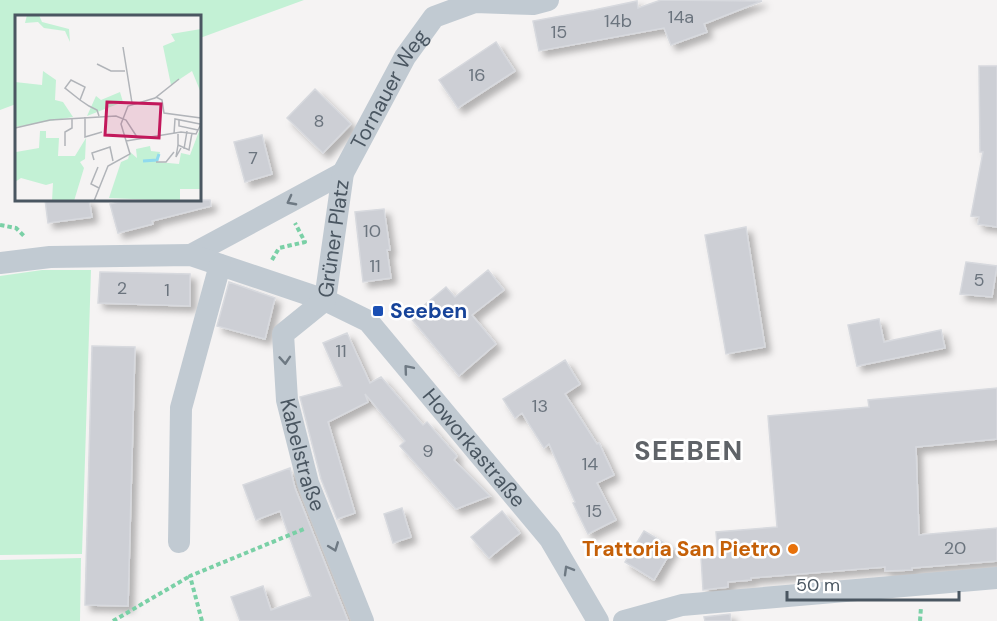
<svg xmlns="http://www.w3.org/2000/svg" width="997" height="621" font-family="'DM Sans',sans-serif">
	<style>
		.green { fill: #c3f1d5 }
		.building { fill: #cdcfd5; stroke: #d7d9de; stroke-width: 1.5; filter: url(#shadow) }
		.lines { fill: none; stroke-linecap: round; stroke-linejoin: round }
		.path { stroke: #7ad0a6; stroke-width: 4; stroke-dasharray: 4.5 3; stroke-linecap: butt }
		.minor { stroke: #c1cad2; stroke-width: 22 }
		.oneway { stroke: #6e7983 }
		.transit-dot { fill: #1a4fb4; stroke: #fff; stroke-width: 2 }
		.food-dot { fill: #e8710a; stroke: #fff; stroke-width: 2 }
		.labels { text-anchor: middle; stroke-width: 5; stroke-linejoin: round; paint-order: stroke }
		.number-label { font-size: 18px; fill: #6b747e }
		.street-label { font-size: 21px; fill: #4a5661; stroke: #fff }
		.transit-label { font-size: 21px; font-weight: bold; fill: #164399; stroke: #fff; text-anchor: start }
		.food-label { font-size: 21px; font-weight: bold; fill: #c56008; stroke: #fff; text-anchor: end }
		.district-label { font-size: 27px; font-weight: bold; letter-spacing: 1.5px; fill: #5f6368; stroke: #fff }
		.inset-river { fill: none; stroke: #90daee; stroke-width: 3 }
		.inset-road { fill: none; stroke: #b1b4b9; stroke-width: 1.5 }
		.view { fill: #c2185b; fill-opacity: 0.15; stroke: #c2185b; stroke-width: 3 }
		.inset-edge { fill: none; stroke: #4a5661; stroke-width: 3 }
	</style>
	<defs>
		<filter id="shadow"><feDropShadow dx="5.5" dy="5.5" stdDeviation="3" flood-color="#0004"/></filter>
	</defs>
	<rect width="100%" height="100%" fill="#f5f3f3"/>
	<path class="green" d="M 0,0 L 304,0 L 200,38 L 200,16 L 16,16 L 16,104 L 0,110 Z
		M 42,270 L 91,270 L 82,554 L 0,555 L 0,276 Z
		M 81,558 L 80,621 L 0,621 L 0,560 Z"/>
	<path class="building" d="M 661,0 L 762,1 L 704,24 L 707,32 L 671,45 L 664,28 L 539,51 L 533,21 L 594,10 L 637,1 L 638,8 Z
		M 496,42 L 515,71 L 458,108 L 439,80 Z
		M 979,66 L 997,66 L 997,227 L 978,224 L 979,217 L 971,216 L 983,152 L 980,152 Z
		M 315,89 L 351,124 L 323,153 L 287,118 Z
		M 262,135 L 272,174 L 245,182 L 234,142 Z
		M 45,200 L 89,200 L 92,217 L 48,223 Z
		M 127,200 L 210,200 L 211,206 L 152,221 L 153,224 L 118,233 L 110,204 Z
		M 384,209 L 390,250 L 387,250 L 391,278 L 363,282 L 355,212 Z
		M 746,227 L 765,347 L 726,354 L 705,235 Z
		M 966,262 L 997,266 L 992,297 L 960,294 Z
		M 488,270 L 504,290 L 472,315 L 496,344 L 459,376 L 410,317 L 446,287 L 455,297 Z
		M 100,272 L 190,274 L 190,306 L 98,303 Z
		M 229,282 L 275,298 L 265,339 L 217,326 Z
		M 879,319 L 884,342 L 941,330 L 945,348 L 857,366 L 848,325 Z
		M 347,333 L 370,383 L 381,377 L 423,425 L 427,422 L 457,456 L 454,460 L 490,496 L 456,509 L 400,446 L 405,441 L 365,394 L 368,402 L 328,422 L 355,513 L 337,519 L 321,479 L 300,397 L 342,386 L 323,343 Z
		M 92,346 L 135,347 L 128,606 L 85,605 Z
		M 565,360 L 580,384 L 565,394 L 597,444 L 599,443 L 614,475 L 597,483 L 616,520 L 588,534 L 573,503 L 575,502 L 549,444 L 544,448 L 522,413 L 515,418 L 503,399 Z
		M 997,388 L 997,439 L 916,447 L 919,535 L 997,528 L 997,561 L 912,568 L 912,570 L 885,571 L 885,567 L 751,578 L 751,580 L 728,582 L 728,587 L 703,590 L 701,557 L 718,556 L 716,532 L 777,527 L 768,416 L 869,407 L 868,400 Z
		M 290,468 L 295,488 L 348,621 L 240,621 L 231,597 L 263,586 L 271,610 L 311,596 L 280,511 L 256,520 L 243,485 Z
		M 402,508 L 411,537 L 393,543 L 384,514 Z
		M 502,511 L 520,533 L 489,558 L 471,537 Z
		M 644,531 L 673,548 L 654,580 L 625,562 Z
		M 730,614 L 731,621 L 705,621 L 704,617 Z"/>
	<g class="lines">
		<path class="path" d="M 0,225 L 16,228 L 25,237
			M 272,260 L 279,248 L 305,242 L 295,223
			M 113,621 L 190,576
			M 202,621 L 190,576 L 304,529
			M 920,621 L 921,607"/>
		<g class="minor">
			<path d="M 191,255 L 343,173"/>
			<path id="s1" d="M 0,263 L 50,257 L 191,255 L 325,300 L 368,321 L 550,539 L 598,621"/>
			<path id="s2" d="M 325,300 L 343,173 L 405,57 L 434,17 L 475,2 L 533,4 L 548,0"/>
			<path id="s3" d="M 325,300 L 283,334 L 287,400 L 308,483 L 363,621"/>
			<path d="M 179,542 L 181,408 L 220,265"/>
			<path d="M 624,621 L 682,605 L 997,578"/>
		</g>
	</g>
	<defs><path id="oneway-chevron" d="M-2-3.5L2.5 0L-2 3.5" fill="none" stroke-width="1.6" stroke-linecap="round" stroke-linejoin="round" transform="scale(1.5)"/></defs>
	<g class="oneway">
		<use href="#oneway-chevron" transform="translate(291 201) rotate(152)"/>
		<use href="#oneway-chevron" transform="translate(285 360) rotate(86)"/>
		<use href="#oneway-chevron" transform="translate(408 369) rotate(-130)"/>
		<use href="#oneway-chevron" transform="translate(334 547) rotate(69)"/>
		<use href="#oneway-chevron" transform="translate(568 570) rotate(-120)"/>
	</g>
	<rect class="transit-dot" x="372" y="305" width="12" height="12" rx="3"/>
	<circle class="food-dot" cx="793" cy="549" r="6"/>
	<g class="labels">
		<g class="number-label">
			<text x="681" y="23">14a</text>
			<text x="618" y="27">14b</text>
			<text x="559" y="38">15</text>
			<text x="477" y="81">16</text>
			<text x="319" y="127">8</text>
			<text x="253" y="164">7</text>
			<text x="372" y="237">10</text>
			<text x="375" y="272">11</text>
			<text x="979" y="286">5</text>
			<text x="122" y="294">2</text>
			<text x="167" y="296">1</text>
			<text x="341" y="357">11</text>
			<text x="540" y="412">13</text>
			<text x="428" y="457">9</text>
			<text x="590" y="470">14</text>
			<text x="594" y="517">15</text>
			<text x="955" y="554">20</text>
		</g>
		<g class="street-label">
			<text dy="7" stroke="none"><textPath href="#s2" startOffset="224">Tornauer Weg</textPath></text>
			<text dy="7" stroke="none"><textPath href="#s2" startOffset="62">Grüner Platz</textPath></text>
			<text dy="7" stroke="none"><textPath href="#s1" startOffset="546">Howorkastraße</textPath></text>
			<text dy="7" stroke="none"><textPath href="#s3" startOffset="177">Kabelstraße</textPath></text>
		</g>
		<g class="transit-label">
			<text x="390" y="318">Seeben</text>
		</g>
		<g class="food-label">
			<text x="781" y="556">Trattoria San Pietro</text>
		</g>
		<g class="district-label">
			<text x="689" y="460">SEEBEN</text>
		</g>
	</g>
	<g transform="translate(15 15)">
		<rect width="186" height="186" fill="#f5f3f3"/>
		<path d="M 12,0 L 24,0 L 27,7 L 54,14 L 55,27 L 50,16 L 29,13 L 23,7 L 10,8 ZM 186,14 L 186,78 L 177,56 L 156,70 L 148,31 L 160,26 L 156,19 ZM 28,56 L 41,65 L 40,85 L 48,87 L 58,102 L 0,112 L 0,67 L 27,70 ZM 105,77 L 108,87 L 72,101 L 81,81 L 86,85 ZM 186,111 L 185,174 L 165,174 L 165,186 L 94,183 L 106,147 L 113,144 L 115,137 L 122,143 L 121,134 L 135,131 L 136,136 L 145,137 L 143,147 L 164,149 L 166,138 L 175,140 ZM 25,116 L 31,116 L 31,123 L 44,123 L 43,141 L 60,141 L 71,123 L 70,144 L 65,147 L 69,153 L 59,186 L 37,186 L 38,168 L 31,170 L 6,163 L 0,167 L 0,134 L 1,137 L 24,133 Z" fill="#c3f1d5"/>
		<path class="inset-river" d="M 128,146 L 142,145 L 144,139"/>
		<path class="inset-road" d="M 108,32 L 117,88M 82,49 L 96,56 L 110,56M 141,82 L 147,85 L 149,98 L 186,103M 65,85 L 70,72 L 56,65 L 50,73 L 65,85 L 74,91 L 82,95 L 84,101M 70,102 L 70,122 L 87,117M 164,105 L 164,111 L 183,115M 0,113 L 35,105 L 101,101 L 111,105 L 122,122M 159,119 L 160,104 L 185,109M 163,119 L 163,130 L 174,135 L 177,118M 111,126 L 166,117 L 181,119 L 186,109M 163,130 L 161,142 L 166,133M 50,131 L 50,117 L 57,113 L 57,103M 169,134 L 172,116M 79,145 L 77,138 L 95,132 L 98,146M 141,147 L 151,147 L 159,137M 83,152 L 76,169 L 84,173M 79,186 L 93,151 L 115,139 L 106,109 L 113,91 L 140,83 L 164,64"/>
		<path class="view" d="M 92,87 L 146,89 L 144,123 L 90,120 Z"/>
		<rect width="186" height="186" class="inset-edge"/>
	</g>
	<path d="M787 591v9h172v-9" fill="none" stroke="#4a5661" stroke-width="3"/>
	<text x="796" y="591" font-size="18" fill="#4a5661" stroke="#ffffff" stroke-width="4.5" paint-order="stroke">50 m</text>
</svg>
